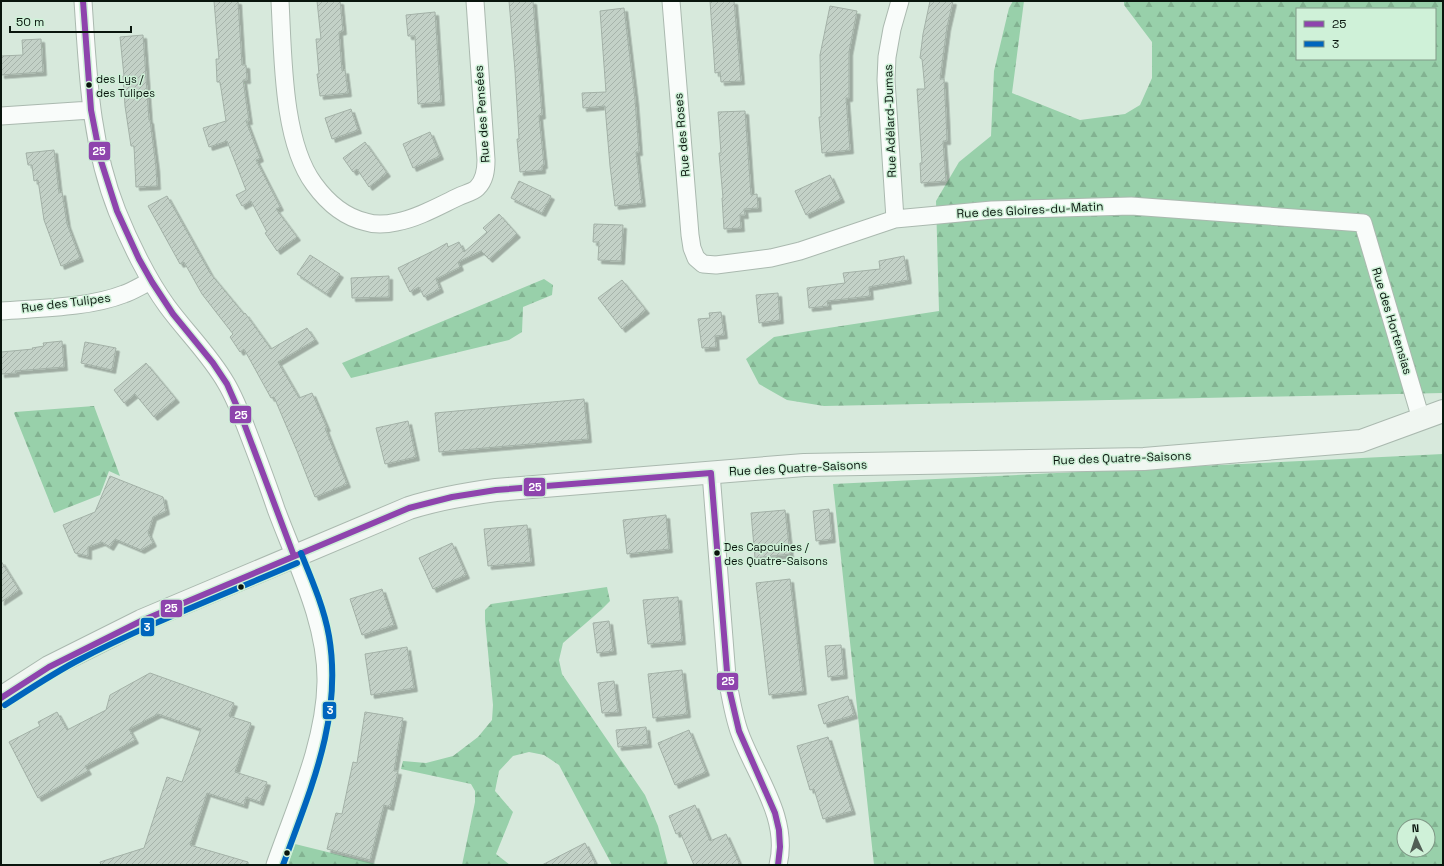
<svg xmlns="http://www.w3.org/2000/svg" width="1444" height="866" font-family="'Space Grotesk',sans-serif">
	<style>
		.forest { fill: url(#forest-firs); fill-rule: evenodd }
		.building { fill: url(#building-hatch); stroke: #a3b1a7; filter: url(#shadow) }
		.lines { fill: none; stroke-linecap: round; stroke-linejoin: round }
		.street-casing { stroke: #aab9af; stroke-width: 19 }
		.secondary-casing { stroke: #aab9af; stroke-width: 24 }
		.street { stroke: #f9fcfa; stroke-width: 17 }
		.secondary { stroke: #f0f6f1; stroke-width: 22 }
		.bus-1-casing { stroke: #cff1d8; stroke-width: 9 }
		.bus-2-casing { stroke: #cff1d8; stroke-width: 9 }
		.bus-1 { stroke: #8e44ad; stroke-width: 6 }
		.bus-2 { stroke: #0065bd; stroke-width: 6 }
		.bus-dot { fill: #09150d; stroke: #cff1d8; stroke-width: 1.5 }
		.labels { text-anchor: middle; stroke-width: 3; stroke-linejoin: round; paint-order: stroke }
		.bus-label { font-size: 11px; fill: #09150d; stroke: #cff1d8; text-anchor: start }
		.street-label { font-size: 12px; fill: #09150d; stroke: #cff1d8 }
		.line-badge { stroke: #cff1d8; stroke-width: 1.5 }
		.badge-label { font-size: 11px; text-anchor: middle; font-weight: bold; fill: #fff }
	</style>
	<defs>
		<pattern id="forest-firs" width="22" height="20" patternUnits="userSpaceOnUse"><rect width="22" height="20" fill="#98d0aa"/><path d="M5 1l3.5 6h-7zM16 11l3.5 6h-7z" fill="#82b291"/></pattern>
		<pattern id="building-hatch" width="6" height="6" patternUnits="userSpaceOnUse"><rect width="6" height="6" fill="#c3d1c7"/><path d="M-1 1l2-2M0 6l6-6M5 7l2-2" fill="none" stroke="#a6b3aa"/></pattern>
		<filter id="shadow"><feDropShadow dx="3.5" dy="3.5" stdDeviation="0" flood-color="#0004"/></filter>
	</defs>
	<rect width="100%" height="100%" fill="#d7e9dc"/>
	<path class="forest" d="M 1013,1 L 1024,1 L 1012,93 L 1080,120 L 1125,114 L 1140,105 L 1152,78 L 1152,42 L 1124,5 L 1124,1 L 1443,1 L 1443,393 L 824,406 L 787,400 L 759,384 L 746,359 L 774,337 L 815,330 L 939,311 L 936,201 L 959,162 L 991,136 L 994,71 L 1009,8 ZM 1297,9 L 1435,9 L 1435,59 L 1297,59 Z
		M 544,279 L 553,285 L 552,295 L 523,307 L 522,332 L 509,340 L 351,378 L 342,363 Z
		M 94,406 L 120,476 L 109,471 L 100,495 L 54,513 L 14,413 L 15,412 Z
		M 1443,454 L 1443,865 L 874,865 L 833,484 ZM 1404,826 L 1428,826 L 1428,850 L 1404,850 Z
		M 607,587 L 610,601 L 601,610 L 563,643 L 559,660 L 562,674 L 645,795 L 658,826 L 668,865 L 612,865 L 559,765 L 544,755 L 529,752 L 513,756 L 499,771 L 495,791 L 513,812 L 496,854 L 510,865 L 462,865 L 475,802 L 475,791 L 471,784 L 401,769 L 403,761 L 426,763 L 453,756 L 478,737 L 492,720 L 493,705 L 485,620 L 485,610 L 491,604 Z
		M 295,844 L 380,865 L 288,865 Z"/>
	<path class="building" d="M 214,1 L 238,1 L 242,65 L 246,65 L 247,80 L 243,80 L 249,121 L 246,121 L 260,158 L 256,160 L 280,207 L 276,209 L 297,237 L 277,251 L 265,233 L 267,232 L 251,201 L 242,206 L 236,195 L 246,190 L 227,141 L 209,147 L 203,128 L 226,121 L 220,82 L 217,82 L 216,59 L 219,59 Z
		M 317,1 L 340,1 L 343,31 L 339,32 L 342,71 L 345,70 L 348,93 L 320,96 L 317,74 L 319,74 L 316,39 L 321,39 Z
		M 509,1 L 533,1 L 542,115 L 539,116 L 544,165 L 542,165 L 542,170 L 520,172 L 517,139 L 519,139 L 515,71 Z
		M 710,1 L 734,1 L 741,81 L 721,82 L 720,72 L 715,73 Z
		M 930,1 L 953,1 L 947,27 L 940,79 L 944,79 L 946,116 L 947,141 L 943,141 L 946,181 L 921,183 L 920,163 L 922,163 L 917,89 L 925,89 L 922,59 L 920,58 L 923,34 Z
		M 830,6 L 857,11 L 849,52 L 849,98 L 846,98 L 850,150 L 822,153 L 819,117 L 821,117 L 820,55 Z
		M 624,8 L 635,100 L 639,152 L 636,152 L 642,203 L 615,206 L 610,166 L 605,106 L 583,108 L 582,93 L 606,92 L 600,11 Z
		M 435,12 L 441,102 L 418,104 L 415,36 L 408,36 L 406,15 Z
		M 143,35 L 149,120 L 150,120 L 156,167 L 157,186 L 136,187 L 134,146 L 131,146 L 125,106 L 123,76 L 124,76 L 120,37 Z
		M 41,39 L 43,72 L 1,75 L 1,56 L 23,55 L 22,40 Z
		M 351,109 L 358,130 L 332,139 L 325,118 Z
		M 745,111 L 751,195 L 757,194 L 758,208 L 744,209 L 745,215 L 740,215 L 741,228 L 724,229 L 722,198 L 723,198 L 719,153 L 721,153 L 718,112 Z
		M 430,132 L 440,156 L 413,168 L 403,144 Z
		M 365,142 L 387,173 L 369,187 L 357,169 L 353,172 L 343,158 Z
		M 54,150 L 59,193 L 62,192 L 67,224 L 80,258 L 61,266 L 44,220 L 38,180 L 34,181 L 32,165 L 28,165 L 26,153 Z
		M 830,175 L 841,199 L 806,215 L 795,191 Z
		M 519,181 L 551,196 L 542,213 L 511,198 Z
		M 167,196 L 210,273 L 244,314 L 245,313 L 271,349 L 307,328 L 315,340 L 278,362 L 299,398 L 312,393 L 327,428 L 325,428 L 347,484 L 315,497 L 297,451 L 274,397 L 271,398 L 244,349 L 240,352 L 230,337 L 233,334 L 202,294 L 184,262 L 180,264 L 148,206 Z
		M 499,214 L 517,234 L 489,259 L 481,251 L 458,262 L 460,267 L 436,279 L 440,289 L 424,297 L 419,287 L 410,292 L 398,268 L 433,251 L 447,243 L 448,247 L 459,242 L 464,252 L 487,232 L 483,228 Z
		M 594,224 L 623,225 L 621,261 L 598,260 L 599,242 L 593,242 Z
		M 310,255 L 340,274 L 327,294 L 297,274 Z
		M 904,256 L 908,280 L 869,287 L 870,296 L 827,301 L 828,306 L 809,308 L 807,288 L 845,283 L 843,273 L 880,269 L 879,261 Z
		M 389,276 L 389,297 L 352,298 L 351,278 Z
		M 622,280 L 646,310 L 622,329 L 598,298 Z
		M 778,293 L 780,320 L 759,323 L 756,295 Z
		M 721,312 L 724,335 L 715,336 L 716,347 L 702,348 L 698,319 L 710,318 L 709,313 Z
		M 62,341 L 64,367 L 15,371 L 16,373 L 1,374 L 1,352 L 33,349 L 32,348 L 44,346 L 43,343 Z
		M 85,342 L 116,348 L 112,370 L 81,363 Z
		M 146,363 L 176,399 L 154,417 L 135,394 L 124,403 L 114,390 Z
		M 584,399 L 588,439 L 439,452 L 435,413 Z
		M 408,421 L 416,457 L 385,464 L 376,428 Z
		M 110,476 L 163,497 L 166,511 L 153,517 L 148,533 L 153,543 L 141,550 L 115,539 L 110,547 L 102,542 L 88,547 L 88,556 L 75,553 L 63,525 L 95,512 Z
		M 829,509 L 832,539 L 816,541 L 813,511 Z
		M 785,510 L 790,554 L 755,558 L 751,513 Z
		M 666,515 L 669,549 L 627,554 L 623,520 Z
		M 527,525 L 531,562 L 488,566 L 484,529 Z
		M 452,543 L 466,575 L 433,589 L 419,558 Z
		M 1,561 L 19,590 L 1,602 Z
		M 790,579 L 803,691 L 769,695 L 756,583 Z
		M 382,589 L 394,625 L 362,635 L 350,599 Z
		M 678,597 L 682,641 L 648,644 L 643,600 Z
		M 609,621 L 613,651 L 597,653 L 593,623 Z
		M 841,645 L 844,675 L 828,677 L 825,646 Z
		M 407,647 L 414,688 L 371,695 L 365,654 Z
		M 682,670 L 687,714 L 653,718 L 648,674 Z
		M 150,673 L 234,703 L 229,716 L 251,723 L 235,772 L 267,782 L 260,802 L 246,797 L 244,805 L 207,793 L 190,845 L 248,862 L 248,865 L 101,865 L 100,862 L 144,848 L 167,777 L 182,782 L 201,729 L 158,714 L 129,729 L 135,740 L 85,766 L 88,771 L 38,798 L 9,742 L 40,726 L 38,722 L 57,712 L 67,730 L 106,710 L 110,695 Z
		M 614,681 L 618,712 L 602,713 L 598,683 Z
		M 848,696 L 854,715 L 824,724 L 818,705 Z
		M 365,712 L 403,718 L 394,771 L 398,771 L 390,807 L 384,805 L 370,860 L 327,849 L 336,813 L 342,814 L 353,762 L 357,763 Z
		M 646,727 L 648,744 L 618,747 L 616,730 Z
		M 689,730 L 706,772 L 675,785 L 658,743 Z
		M 828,737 L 852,811 L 823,819 L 814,789 L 810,790 L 797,746 Z
		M 695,805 L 710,841 L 726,834 L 740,865 L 694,865 L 680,832 L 676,834 L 669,816 Z
		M 585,843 L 596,865 L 542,865 Z"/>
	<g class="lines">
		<defs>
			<path id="street" d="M 83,1 C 88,73 90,143 117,211 C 129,241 148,280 167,306 C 186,332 210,355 226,383 C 235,398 241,414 247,430 C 257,456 267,482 276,509 C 296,563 327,623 326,682 C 325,744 295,807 275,865
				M 280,1 C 283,54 282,141 314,184 C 327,202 344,217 366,222 C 375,225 388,224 397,222 C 418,218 439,206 458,197 C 464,194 473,192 477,188 C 485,180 486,170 486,160 L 475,1
				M 671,1 L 690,235 L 692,248 L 696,258 L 703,264 L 716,265 L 771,258 L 800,251 L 895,219 L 992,210 L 1131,206 L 1363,223 L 1421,419
				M 1,116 L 91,110
				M 895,219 L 886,80 L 887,57 L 892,29 L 900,1
				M 1,311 C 39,308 88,308 124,294 C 133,291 142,285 151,281
				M 711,473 L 727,677 C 730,695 733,713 739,731 C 754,774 790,817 778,865"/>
			<path id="secondary" d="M 1,698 L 49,667 L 141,621 L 409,508 C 438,499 466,494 496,490 L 804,465 L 1144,459 L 1361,441 L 1443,411"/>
		</defs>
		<use href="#street" class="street-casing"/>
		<use href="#secondary" class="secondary-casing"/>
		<use href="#street" class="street"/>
		<use href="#secondary" class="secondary"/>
		<defs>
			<path id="bus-1" d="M 83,1 L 91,110 L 101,161 L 117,211 L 139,259 L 152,282 L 173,314 L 213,363 L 227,384 L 242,418 L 294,556
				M 1,698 L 49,667 L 141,621 L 409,508 L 452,497 L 496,490 L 711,473 L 728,684 L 739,731 L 775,813 L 779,830 L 780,847 L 778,865"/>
			<path id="bus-2" d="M 5,705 C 28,690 51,675 75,662 C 147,624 223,595 297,563
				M 283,865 C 310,790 343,718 329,636 C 324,608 312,580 301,553"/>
		</defs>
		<use href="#bus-1" class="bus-1-casing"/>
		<use href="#bus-2" class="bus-2-casing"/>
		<use href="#bus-1" class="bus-1"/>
		<use href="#bus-2" class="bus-2"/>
	</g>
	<g class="bus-dot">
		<circle cx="89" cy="85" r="3.5"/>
		<circle cx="717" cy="553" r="3.5"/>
		<circle cx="241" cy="587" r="3.5"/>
		<circle cx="287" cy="853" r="3.5"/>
	</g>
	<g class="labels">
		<g class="bus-label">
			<text x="96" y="83">des Lys /<tspan x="96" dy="14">des Tulipes</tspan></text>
			<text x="724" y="551">Des Capcuines /<tspan x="724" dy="14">des Quatre-Saisons</tspan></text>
		</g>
		<g class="street-label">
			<text transform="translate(482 114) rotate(-94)" y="4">Rue des Pensées</text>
			<text transform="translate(890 121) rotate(-92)" y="4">Rue Adélard-Dumas</text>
			<text transform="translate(682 135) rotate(-95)" y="4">Rue des Roses</text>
			<text transform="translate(1030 210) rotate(-3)" y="4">Rue des Gloires-du-Matin</text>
			<text transform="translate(66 303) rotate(-7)" y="4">Rue des Tulipes</text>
			<text transform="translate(1392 321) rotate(73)" y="4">Rue des Hortensias</text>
			<text transform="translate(1122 458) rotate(-2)" y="4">Rue des Quatre-Saisons</text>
			<text transform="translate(798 468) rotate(-3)" y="4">Rue des Quatre-Saisons</text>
		</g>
	</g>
	<g class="line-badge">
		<rect x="88" y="141" width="23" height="20" rx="4" fill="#8e44ad"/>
		<rect x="229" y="405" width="23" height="19" rx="4" fill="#8e44ad"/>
		<rect x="523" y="477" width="23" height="20" rx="4" fill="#8e44ad"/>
		<rect x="160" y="599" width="23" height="19" rx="4" fill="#8e44ad"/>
		<rect x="140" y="617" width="15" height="20" rx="4" fill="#0065bd"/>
		<rect x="716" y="672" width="23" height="19" rx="4" fill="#8e44ad"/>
		<rect x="322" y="701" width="15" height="19" rx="4" fill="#0065bd"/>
	</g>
	<g class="badge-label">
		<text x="99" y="155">25</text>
		<text x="241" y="419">25</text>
		<text x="535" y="491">25</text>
		<text x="171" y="612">25</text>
		<text x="147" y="631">3</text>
		<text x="728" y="685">25</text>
		<text x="330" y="714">3</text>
	</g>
	<rect width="1444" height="866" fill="none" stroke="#09150d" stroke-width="4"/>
	<rect x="1296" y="8" width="140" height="52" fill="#cff1d8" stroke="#809987"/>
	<rect x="1304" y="21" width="20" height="6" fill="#8e44ad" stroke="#809987"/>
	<text x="1332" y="28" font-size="12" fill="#09150d">25</text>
	<rect x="1304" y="41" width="20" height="6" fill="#0065bd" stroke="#809987"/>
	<text x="1332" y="48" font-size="12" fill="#09150d">3</text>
	<g transform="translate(1416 838) rotate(357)"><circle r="19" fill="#cff1d8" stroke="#809987"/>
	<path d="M0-3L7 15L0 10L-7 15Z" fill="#515f55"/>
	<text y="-6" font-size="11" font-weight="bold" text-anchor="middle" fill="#09150d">N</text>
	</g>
	<path d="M10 26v6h121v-6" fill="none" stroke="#09150d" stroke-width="2"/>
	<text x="16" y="26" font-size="12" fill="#09150d" stroke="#cff1d8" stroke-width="3" paint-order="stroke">50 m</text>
</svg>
